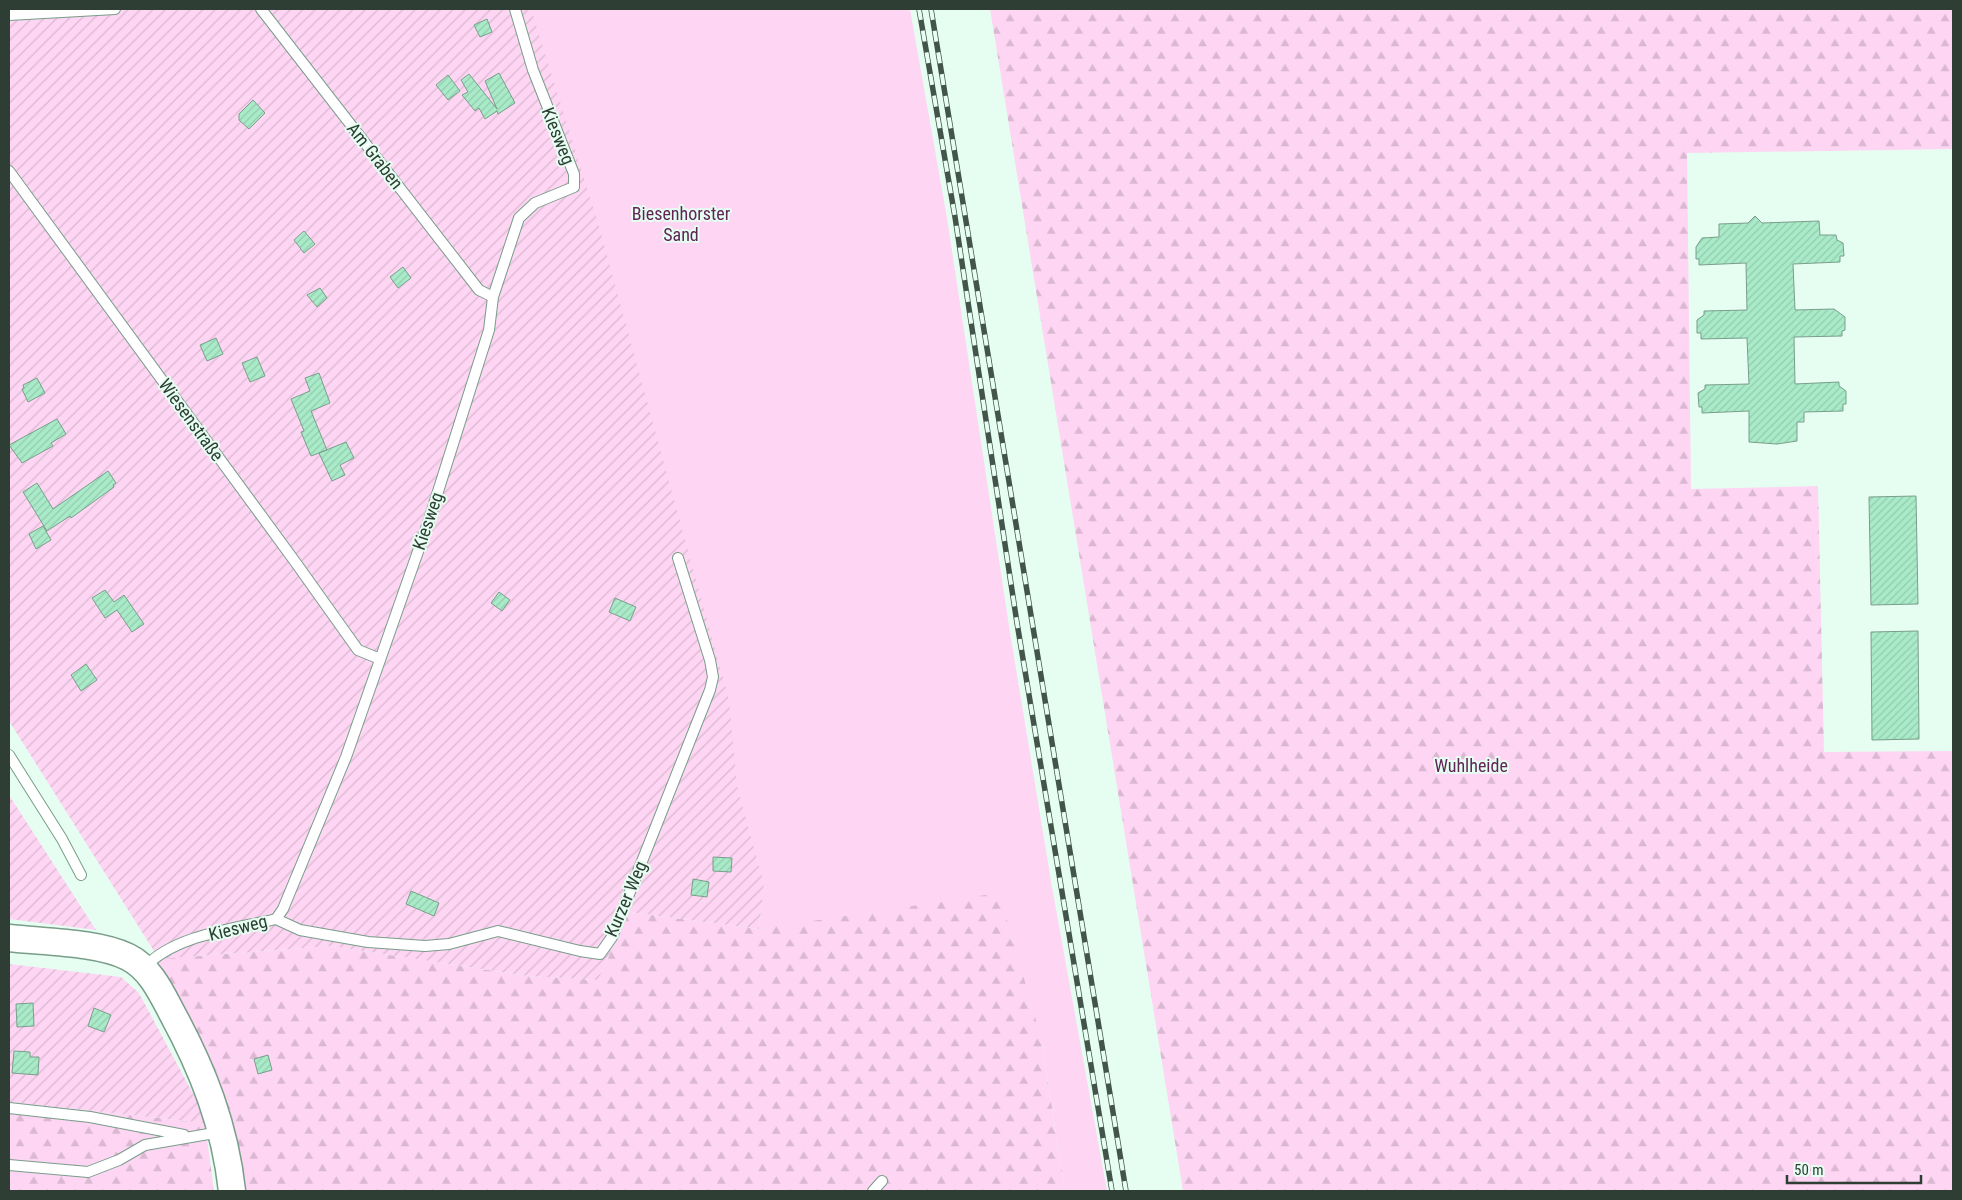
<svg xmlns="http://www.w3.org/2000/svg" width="1962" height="1200" font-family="'Roboto Condensed',sans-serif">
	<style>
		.green { fill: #fed5f3 }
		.forest { fill: url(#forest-firs) }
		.garden { fill: url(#garden-furrows) }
		.building { fill: url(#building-hatch); stroke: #799e8b }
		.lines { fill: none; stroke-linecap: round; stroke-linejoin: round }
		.service-casing { stroke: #789d89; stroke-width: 12 }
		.tertiary-casing { stroke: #789d89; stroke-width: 29 }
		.service { stroke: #fff; stroke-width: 10 }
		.tertiary { stroke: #fff; stroke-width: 26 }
		.rail-casing { stroke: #43544a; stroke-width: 5.5 }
		.rail { stroke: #e6fef1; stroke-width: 4; stroke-dasharray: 11; stroke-linecap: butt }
		.labels { text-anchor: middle; stroke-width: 4; stroke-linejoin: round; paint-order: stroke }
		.street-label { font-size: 18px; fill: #2e3e35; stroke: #e6fef1 }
		.park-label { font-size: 18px; fill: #612456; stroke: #e6fef1 }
	</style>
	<defs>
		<pattern id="forest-firs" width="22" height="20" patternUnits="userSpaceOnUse" patternTransform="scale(1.25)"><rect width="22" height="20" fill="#fed5f3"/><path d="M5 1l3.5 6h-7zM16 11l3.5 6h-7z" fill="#dab8d1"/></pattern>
		<pattern id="garden-furrows" width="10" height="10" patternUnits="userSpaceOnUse" patternTransform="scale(1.25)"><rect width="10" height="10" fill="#fed5f3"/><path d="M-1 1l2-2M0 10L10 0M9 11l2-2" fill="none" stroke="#dab8d1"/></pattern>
		<pattern id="building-hatch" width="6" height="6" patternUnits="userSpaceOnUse" patternTransform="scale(1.25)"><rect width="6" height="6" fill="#a9ebc9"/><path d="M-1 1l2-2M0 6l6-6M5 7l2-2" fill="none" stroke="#92cbad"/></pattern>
	</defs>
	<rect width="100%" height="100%" fill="#e6fef1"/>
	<path class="green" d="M 520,9 L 910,9 L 947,218 L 1009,626 L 1052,887 L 1107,1191 L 1065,1191 L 1041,1037 L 766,928 L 759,929 L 764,884 Z"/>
	<path class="forest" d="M 990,9 L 1953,9 L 1953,149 L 1687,153 L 1691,489 L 1818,486 L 1824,752 L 1953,751 L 1953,1191 L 1183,1191 Z
		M 999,893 L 1041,1037 L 1065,1191 L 242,1191 L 158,970 L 159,959 L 330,946 L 528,976 L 598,980 L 629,912 L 759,929 Z
		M 9,1102 L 205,1123 L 214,1191 L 9,1191 Z"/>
	<path class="garden" d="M 9,9 L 531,9 L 598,223 L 729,700 L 737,786 L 764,884 L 759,929 L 629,912 L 598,980 L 528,976 L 330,946 L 159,959 L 9,721 Z
		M 9,795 L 96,930 L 9,919 Z
		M 9,964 L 121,977 L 139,993 L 198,1103 L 205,1123 L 9,1102 Z"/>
	<path class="building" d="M 487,19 L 492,32 L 480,37 L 474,25 Z
		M 499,73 L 515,103 L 498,114 L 497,111 L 485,119 L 479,108 L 475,111 L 462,95 L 468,92 L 461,80 L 469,74 L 497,109 L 485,81 Z
		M 448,75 L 460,91 L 448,100 L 436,85 Z
		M 253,100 L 265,113 L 249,129 L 239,120 L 239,114 Z
		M 1755,216 L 1762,223 L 1819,221 L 1820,235 L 1836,235 L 1837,240 L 1843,243 L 1844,256 L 1840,256 L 1840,262 L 1793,264 L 1795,310 L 1834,309 L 1845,317 L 1845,330 L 1842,331 L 1842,336 L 1794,337 L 1795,384 L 1839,382 L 1839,386 L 1846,391 L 1846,404 L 1843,404 L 1843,411 L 1804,412 L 1804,422 L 1797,422 L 1797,441 L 1777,444 L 1749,442 L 1749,411 L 1702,413 L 1702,407 L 1699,407 L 1698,393 L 1705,389 L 1705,385 L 1749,384 L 1747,338 L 1701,339 L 1701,333 L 1697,333 L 1697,320 L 1704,315 L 1704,311 L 1747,310 L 1746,263 L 1699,265 L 1699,259 L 1696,259 L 1696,247 L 1702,238 L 1719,237 L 1719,224 L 1748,223 Z
		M 304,231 L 315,244 L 304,253 L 294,240 Z
		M 403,267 L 411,278 L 398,288 L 390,277 Z
		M 320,288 L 327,298 L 317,307 L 307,295 Z
		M 216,338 L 223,354 L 207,361 L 200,345 Z
		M 257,357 L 265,376 L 250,382 L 242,363 Z
		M 319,373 L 330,403 L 311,411 L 327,450 L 311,456 L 301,432 L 304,431 L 291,399 L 310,391 L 305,378 Z
		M 37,378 L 45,393 L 28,402 L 22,389 L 24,388 L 23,385 Z
		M 57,419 L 66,434 L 51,443 L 53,446 L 22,463 L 9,445 Z
		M 346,442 L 354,458 L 340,465 L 345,475 L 332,481 L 319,453 Z
		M 108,471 L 116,483 L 113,485 L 114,487 L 71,518 L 70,516 L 47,531 L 23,492 L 37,483 L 53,509 Z
		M 1916,496 L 1918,604 L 1871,605 L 1869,497 Z
		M 43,526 L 51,540 L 36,549 L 29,534 Z
		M 105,590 L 114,602 L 124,595 L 144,624 L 132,632 L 117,610 L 105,618 L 92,598 Z
		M 499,592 L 510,600 L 502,611 L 491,603 Z
		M 615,598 L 636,607 L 630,621 L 609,612 Z
		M 1918,631 L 1919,739 L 1872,740 L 1871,632 Z
		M 86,664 L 97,680 L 81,691 L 71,675 Z
		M 713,857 L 732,858 L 731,872 L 713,871 Z
		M 693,879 L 709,882 L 707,897 L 691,895 Z
		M 411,891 L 439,903 L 434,916 L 406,904 Z
		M 33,1003 L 34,1026 L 17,1027 L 16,1004 Z
		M 94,1008 L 111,1015 L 104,1032 L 88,1026 Z
		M 14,1051 L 30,1052 L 30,1057 L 39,1057 L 38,1075 L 12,1073 Z
		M 268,1055 L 272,1070 L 258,1074 L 254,1059 Z"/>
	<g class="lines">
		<defs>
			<path id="service" d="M 261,9 L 479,290 L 493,297
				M 9,15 L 115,9
				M 9,171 L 296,563 L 358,650 L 380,659
				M 9,755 L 62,839 L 81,875
				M 276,919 L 300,930 L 368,942 L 425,946 L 449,944 L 498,931 L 580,951 L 600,954 L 612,937 L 710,690 L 713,677 L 710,660 L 678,558
				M 144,968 C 174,935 234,929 276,919 L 283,909 L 346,757 L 429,520 L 489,330 L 493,297 L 519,218 L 535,203 L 574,187 L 574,174 L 533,70 L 515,9
				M 9,1108 L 90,1117 L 184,1135
				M 9,1165 L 88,1172 L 119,1160 L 145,1145 L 220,1132
				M 873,1191 L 882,1181"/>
			<path id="tertiary" d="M 9,938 C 43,942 98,942 128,957 C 150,968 161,992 172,1013 C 203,1070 225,1126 232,1191"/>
		</defs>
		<use href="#service" class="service-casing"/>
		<use href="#tertiary" class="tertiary-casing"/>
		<use href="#service" class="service"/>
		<use href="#tertiary" class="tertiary"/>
		<defs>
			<path id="rail" d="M 919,9 L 955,217 L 1017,623 L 1112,1191
				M 931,9 L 1126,1191"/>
		</defs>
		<use href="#rail" class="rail-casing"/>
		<use href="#rail" class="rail"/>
	</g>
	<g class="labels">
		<g class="street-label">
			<text transform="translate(558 136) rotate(68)" y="6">Kiesweg</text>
			<text transform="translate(375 156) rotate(52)" y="6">Am Graben</text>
			<text transform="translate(191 420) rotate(54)" y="6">Wiesenstraße</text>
			<text transform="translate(428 521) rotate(-71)" y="6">Kiesweg</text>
			<text transform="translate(626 899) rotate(-67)" y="6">Kurzer Weg</text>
			<text transform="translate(238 928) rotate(-14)" y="6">Kiesweg</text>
		</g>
		<g class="park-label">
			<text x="681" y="220">Biesenhorster<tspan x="681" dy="21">Sand</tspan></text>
			<text x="1471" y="772">Wuhlheide</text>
		</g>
	</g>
	<rect width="1962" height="1200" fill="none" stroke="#2e3e35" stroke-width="20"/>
	<path d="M1787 1175v8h134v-8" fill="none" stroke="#2e3e35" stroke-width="2.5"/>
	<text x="1794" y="1175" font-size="15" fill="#2e3e35" stroke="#e6fef1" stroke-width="4" paint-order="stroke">50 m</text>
</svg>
